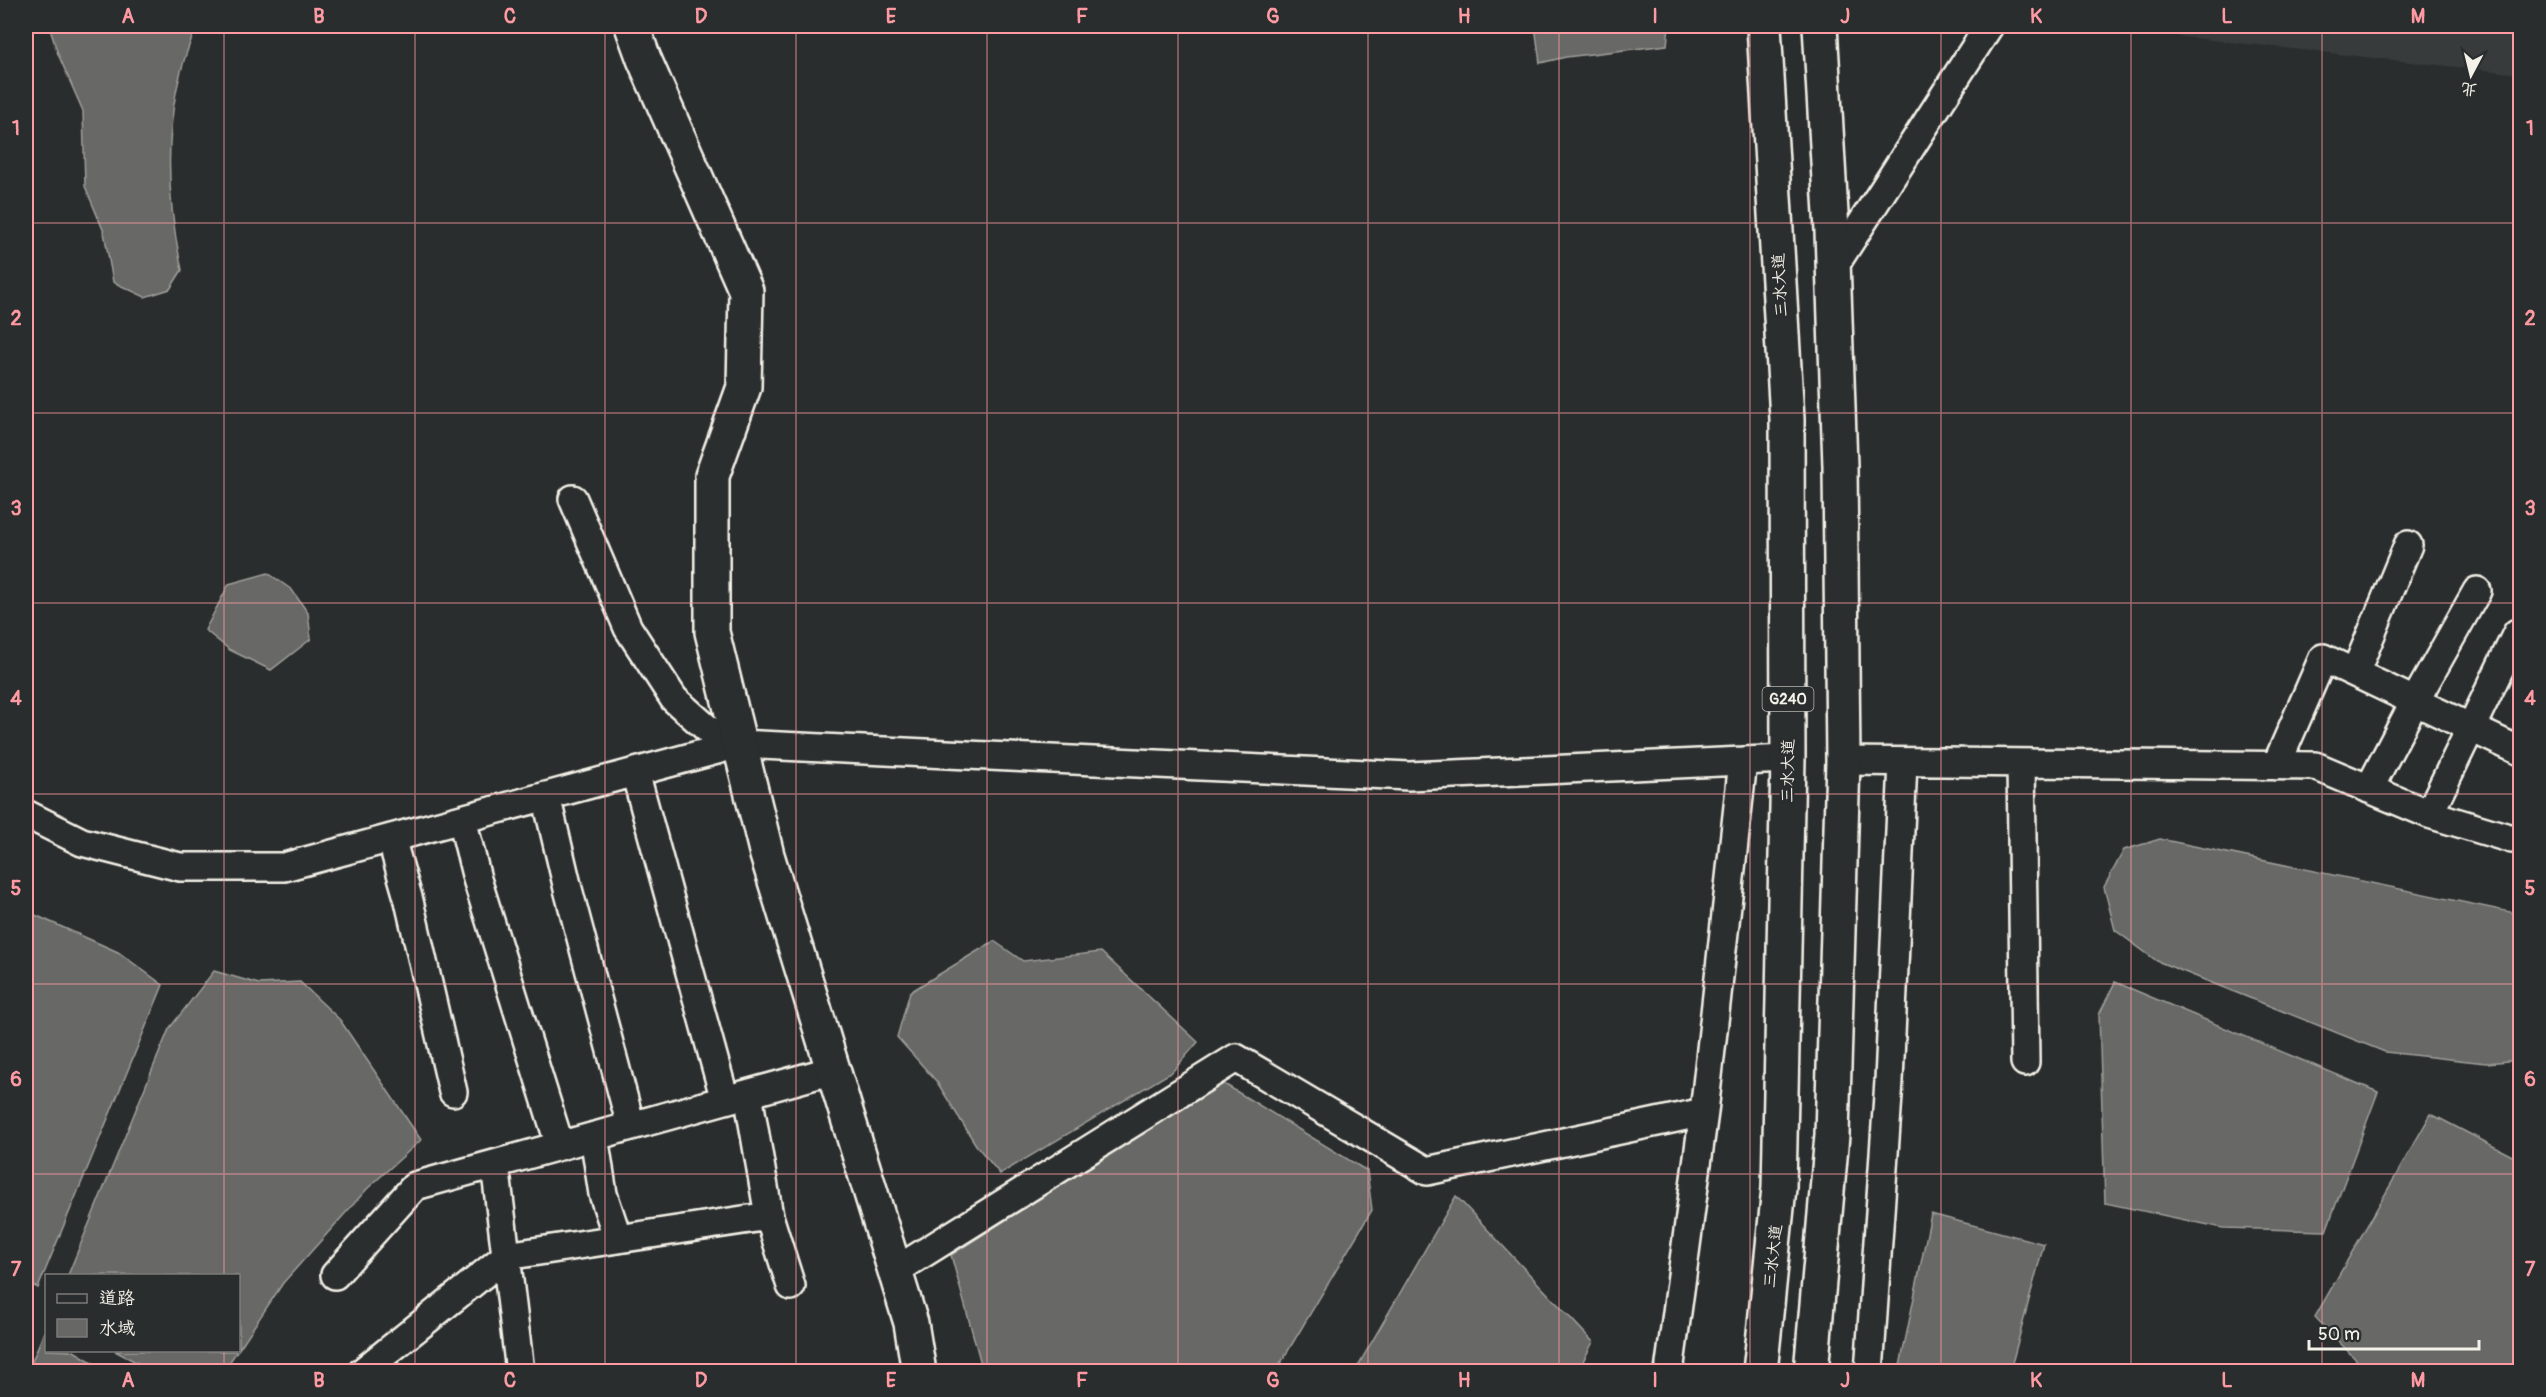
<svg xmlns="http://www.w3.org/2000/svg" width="2546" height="1397" font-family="Pangolin,'LXGW WenKai TC',sans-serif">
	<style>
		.built { fill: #373a3a }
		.water { fill: #676866; stroke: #9f9f9a; stroke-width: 1.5 }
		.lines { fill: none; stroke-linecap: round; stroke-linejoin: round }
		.minor-casing { stroke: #f4f1e8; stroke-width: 32 }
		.major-casing { stroke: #f4f1e8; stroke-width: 38 }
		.highway-casing { stroke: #f4f1e8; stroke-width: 38 }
		.minor { stroke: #2a2d2e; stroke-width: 27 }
		.major { stroke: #2a2d2e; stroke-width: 33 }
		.highway { stroke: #2a2d2e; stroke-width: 33 }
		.grid { fill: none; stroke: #ff9aa2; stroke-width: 1.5; stroke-opacity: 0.55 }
		.labels { text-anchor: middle; stroke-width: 4.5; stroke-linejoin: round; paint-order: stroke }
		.shield { fill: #2a2d2e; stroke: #b7b6b0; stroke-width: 1.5 }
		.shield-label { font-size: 15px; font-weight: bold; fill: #f4f1e8 }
		.street-label { font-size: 16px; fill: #f4f1e8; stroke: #2a2d2e }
		.neatline { fill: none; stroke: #ff9aa2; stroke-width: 2 }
		.grid-label { font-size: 20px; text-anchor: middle; font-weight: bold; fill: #ff9aa2 }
	</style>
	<rect width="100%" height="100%" fill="#2a2d2e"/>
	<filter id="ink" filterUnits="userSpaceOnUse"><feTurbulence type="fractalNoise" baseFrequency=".0167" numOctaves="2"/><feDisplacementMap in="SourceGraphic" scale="12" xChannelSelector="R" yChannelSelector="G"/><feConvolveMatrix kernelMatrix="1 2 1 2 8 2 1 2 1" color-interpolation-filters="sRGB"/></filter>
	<g filter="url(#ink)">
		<path class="built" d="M 2085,26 L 2520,26 L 2520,74 Z"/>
		<path class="water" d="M 49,26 L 197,26 C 162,104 164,188 182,270 L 170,289 L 145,297 L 113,282 L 104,232 L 85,186 L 83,111 L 58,54 Z
			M 1535,26 L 1669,26 L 1667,45 L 1566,57 L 1540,63 Z
			M 268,573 L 292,590 L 308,613 L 311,639 L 271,670 L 230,650 L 205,630 L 229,584 Z
			M 2160,839 L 2520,914 L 2520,1060 L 2486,1063 L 2385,1052 L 2157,961 L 2115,930 L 2104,887 L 2124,850 Z
			M 26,911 L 118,952 L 163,985 L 38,1288 L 26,1282 Z
			M 994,941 L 1023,961 L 1101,952 L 1198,1042 L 1172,1072 L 1000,1174 L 976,1145 L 937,1082 L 897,1037 L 910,992 Z
			M 214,971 L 259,984 L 300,982 L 340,1020 L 421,1140 L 367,1189 L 283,1283 L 239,1349 L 238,1276 L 68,1275 L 169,1029 Z
			M 2115,982 L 2378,1092 L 2326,1231 L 2223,1228 L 2105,1203 L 2099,1015 Z
			M 1221,1082 L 1367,1171 L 1372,1210 L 1276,1371 L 983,1371 L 951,1255 Z
			M 2431,1114 L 2520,1160 L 2520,1371 L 2367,1371 L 2315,1317 Z
			M 1456,1196 L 1593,1342 L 1578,1371 L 1355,1371 Z
			M 1931,1214 L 2044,1244 L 2010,1371 L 1899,1371 Z
			M 44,1332 L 46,1333 L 46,1350 L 74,1351 L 107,1371 L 28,1371 Z
			M 115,1351 L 237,1351 L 223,1372 L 153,1371 Z"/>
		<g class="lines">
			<defs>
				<path id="minor" d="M 1833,268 L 1989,26
					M 573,499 L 628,628 L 674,699 L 728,747
					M 2355,673 L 2408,545
					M 1843,761 L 2315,766 L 2429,814 L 2512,839 L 2520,839
					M 2021,763 L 2025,1062
					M 2276,766 L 2323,658 L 2520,751
					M 635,772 L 725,1100
					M 2369,789 L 2415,701 L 2477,591
					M 546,796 L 568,889 L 631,1126
					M 26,814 L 82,842 L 180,867 L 284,867 L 739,744 L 1409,776 L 1788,759
					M 2429,814 L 2517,633
					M 462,819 L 477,879 L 560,1146
					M 391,838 L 409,901 L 453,1092
					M 748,1094 L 769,1216 L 791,1286
					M 594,1136 L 603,1194 L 618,1239
					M 495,1164 L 520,1372
					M 895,1271 L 1236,1058 L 1427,1171 L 1704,1112
					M 335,1275 L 415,1186 L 833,1070
					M 362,1372 L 506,1256 L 769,1216
					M 1669,1372 L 1704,1112 L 1743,761
					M 1869,1372 L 1889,1081 L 1903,762"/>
				<path id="major" d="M 632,26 L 644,59 L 746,291 L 744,387 L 712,476 L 712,632 L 767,855 L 911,1323 L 919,1372"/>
				<path id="highway" d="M 1760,1372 L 1779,1188 L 1788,759 L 1787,419 L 1764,26
					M 1811,1372 L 1832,1135 L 1843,761 L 1840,466 L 1832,231 L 1820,26"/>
			</defs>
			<use href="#minor" class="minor-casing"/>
			<use href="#major" class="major-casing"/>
			<use href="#highway" class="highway-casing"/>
			<use href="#minor" class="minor"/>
			<use href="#major" class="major"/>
			<use href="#highway" class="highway"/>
		</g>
	</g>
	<path class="grid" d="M 224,26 L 224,1276M 415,26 L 415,1372M 605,26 L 605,1372M 796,26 L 796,1372M 987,26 L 987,1372M 1178,26 L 1178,1372M 1368,26 L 1368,1372M 1559,26 L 1559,1372M 1750,26 L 1750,1372M 1941,26 L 1941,1372M 2131,26 L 2131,1372M 2322,26 L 2322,1372M 26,223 L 2520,223M 26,413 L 2520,413M 26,603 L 2520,603M 26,794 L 2520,794M 26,984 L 2520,984M 26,1174 L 2520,1174M 224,1350 L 224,1372"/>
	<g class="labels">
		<rect class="shield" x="1762.5" y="687" width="51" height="24" rx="4.5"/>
		<g class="shield-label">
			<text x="1788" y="704">G240</text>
		</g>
		<g class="street-label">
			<text transform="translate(1779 285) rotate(-93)" y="6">三水大道</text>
			<text transform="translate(1787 771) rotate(-89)" y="6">三水大道</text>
			<text transform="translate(1772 1256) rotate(-84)" y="6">三水大道</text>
		</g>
	</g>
	<rect width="2546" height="1397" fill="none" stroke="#2a2d2e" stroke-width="66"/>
	<rect x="45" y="1274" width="195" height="78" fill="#2a2d2e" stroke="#7b7b78" stroke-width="1.5"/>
	<rect x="57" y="1294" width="30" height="9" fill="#2a2d2e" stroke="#7b7b78" stroke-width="1.5"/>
	<text x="99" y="1304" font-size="18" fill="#f4f1e8">道路</text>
	<rect x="57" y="1319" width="30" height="18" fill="#676866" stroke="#7b7b78" stroke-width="1.5"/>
	<text x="99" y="1334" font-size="18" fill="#f4f1e8">水域</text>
	<g transform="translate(2471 75) rotate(187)" stroke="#2a2d2e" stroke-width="4.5" paint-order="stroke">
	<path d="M0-4.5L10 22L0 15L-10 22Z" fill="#f4f1e8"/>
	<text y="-9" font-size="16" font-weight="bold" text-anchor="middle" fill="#f4f1e8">北</text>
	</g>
	<path d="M2309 1340v9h170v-9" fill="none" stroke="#f4f1e8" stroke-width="3"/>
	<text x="2318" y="1340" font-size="18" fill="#f4f1e8" stroke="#2a2d2e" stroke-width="4.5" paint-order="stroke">50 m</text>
	<rect x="33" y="33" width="2480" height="1331" class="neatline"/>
	<g class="grid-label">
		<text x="128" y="23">A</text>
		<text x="319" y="23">B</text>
		<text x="510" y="23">C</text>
		<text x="701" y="23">D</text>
		<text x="891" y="23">E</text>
		<text x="1082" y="23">F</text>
		<text x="1273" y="23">G</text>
		<text x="1464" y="23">H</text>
		<text x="1655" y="23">I</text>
		<text x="1845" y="23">J</text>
		<text x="2036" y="23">K</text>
		<text x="2227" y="23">L</text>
		<text x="2418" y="23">M</text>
		<text x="16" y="135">1</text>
		<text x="2530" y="135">1</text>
		<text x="16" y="325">2</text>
		<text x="2530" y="325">2</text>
		<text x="16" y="515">3</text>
		<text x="2530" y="515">3</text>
		<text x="16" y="705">4</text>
		<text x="2530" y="705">4</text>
		<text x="16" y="895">5</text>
		<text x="2530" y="895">5</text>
		<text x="16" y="1086">6</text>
		<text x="2530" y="1086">6</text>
		<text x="16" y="1276">7</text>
		<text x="2530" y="1276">7</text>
		<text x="128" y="1387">A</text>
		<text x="319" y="1387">B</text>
		<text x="510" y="1387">C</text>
		<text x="701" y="1387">D</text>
		<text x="891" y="1387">E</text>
		<text x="1082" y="1387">F</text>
		<text x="1273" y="1387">G</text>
		<text x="1464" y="1387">H</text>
		<text x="1655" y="1387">I</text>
		<text x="1845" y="1387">J</text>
		<text x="2036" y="1387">K</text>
		<text x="2227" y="1387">L</text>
		<text x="2418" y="1387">M</text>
	</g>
</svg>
